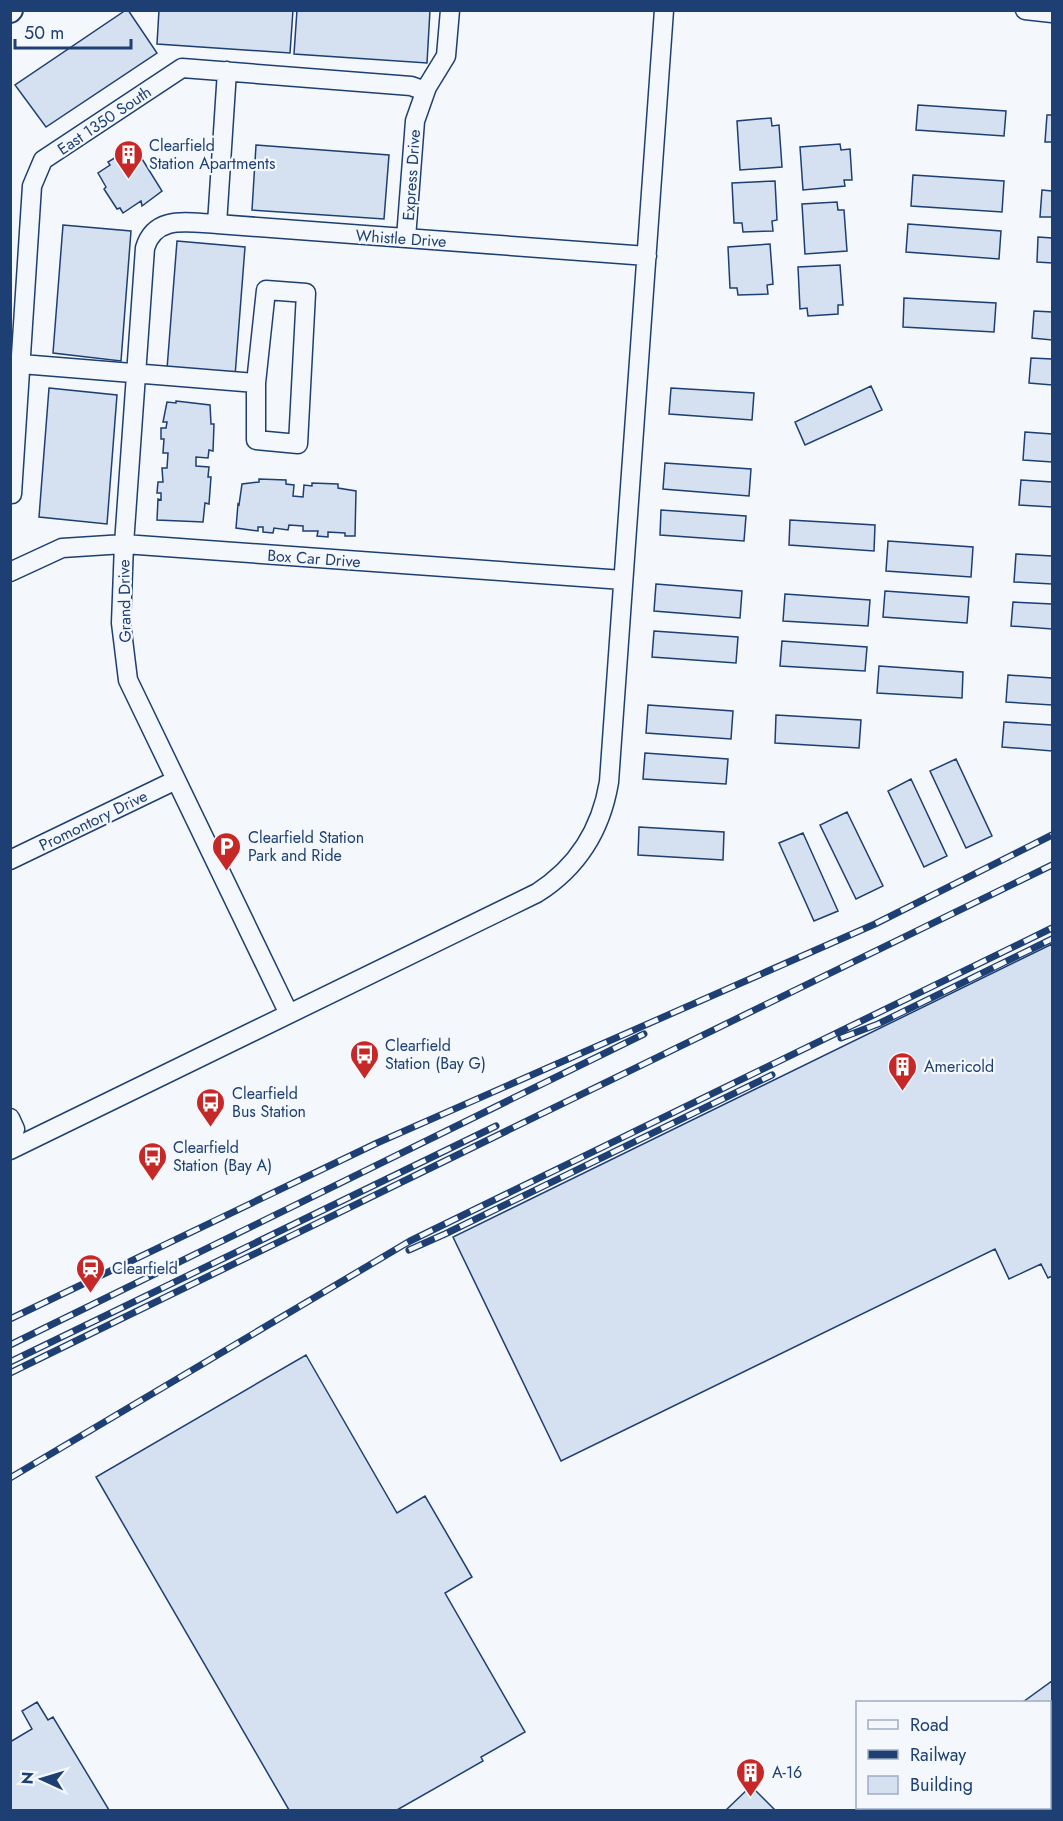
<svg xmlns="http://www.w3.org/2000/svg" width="1063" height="1821" font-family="Jost,sans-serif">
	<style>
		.building { fill: #d5e0f0; stroke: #1d3f73; stroke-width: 1.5 }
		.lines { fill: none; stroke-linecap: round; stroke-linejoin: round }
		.minor-casing { stroke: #1d3f73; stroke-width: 21 }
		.major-casing { stroke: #1d3f73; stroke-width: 26 }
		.minor { stroke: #f4f7fb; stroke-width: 18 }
		.major { stroke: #f4f7fb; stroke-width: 22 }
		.rail-casing { stroke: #1d3f73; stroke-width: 7 }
		.rail { stroke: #f4f7fb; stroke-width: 4.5; stroke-dasharray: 14; stroke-linecap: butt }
		.labels { text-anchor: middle; stroke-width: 4.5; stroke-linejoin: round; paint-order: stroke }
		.street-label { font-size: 16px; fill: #1d3f73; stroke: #f4f7fb }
		.poi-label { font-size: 16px; fill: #1d3f73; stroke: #f4f7fb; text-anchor: start }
	</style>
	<rect width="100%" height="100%" fill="#f4f7fb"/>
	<path class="building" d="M 126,10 L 128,10 L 157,53 L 46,127 L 15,85 Z
		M 159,10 L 293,10 L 290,53 L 157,44 Z
		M 297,10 L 430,10 L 427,63 L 294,54 Z
		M 918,105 L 1006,111 L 1004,136 L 916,130 Z
		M 1047,115 L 1052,115 L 1052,142 L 1045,142 Z
		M 771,118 L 772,126 L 779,125 L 782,167 L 740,170 L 737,121 Z
		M 840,144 L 841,150 L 850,149 L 852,180 L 844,180 L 845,186 L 803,190 L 800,147 Z
		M 256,145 L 389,155 L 384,219 L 252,210 Z
		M 134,146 L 162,191 L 142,206 L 141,201 L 123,213 L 120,208 L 117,209 L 104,189 L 106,187 L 98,173 L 110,165 L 108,162 Z
		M 913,175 L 1004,181 L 1002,212 L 911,206 Z
		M 775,181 L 777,220 L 772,221 L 773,231 L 743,232 L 742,223 L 734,223 L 732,183 Z
		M 1042,190 L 1052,191 L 1052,217 L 1040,217 Z
		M 837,202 L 838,210 L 844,210 L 847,251 L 805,254 L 802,204 Z
		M 908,224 L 1001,231 L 999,259 L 906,252 Z
		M 63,225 L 131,231 L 121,361 L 53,353 Z
		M 1038,237 L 1052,238 L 1052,263 L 1037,262 Z
		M 177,241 L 245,247 L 235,376 L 167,369 Z
		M 770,244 L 773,284 L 767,285 L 768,294 L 738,295 L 737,288 L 730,288 L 728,247 Z
		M 840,265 L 843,305 L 838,305 L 838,314 L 808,316 L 807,308 L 800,309 L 798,267 Z
		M 904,298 L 996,303 L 994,332 L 903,327 Z
		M 1034,311 L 1052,312 L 1052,340 L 1032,338 Z
		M 1031,358 L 1052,359 L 1052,385 L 1029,383 Z
		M 871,386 L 882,410 L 805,445 L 795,422 Z
		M 49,388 L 117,395 L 107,524 L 39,517 Z
		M 671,388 L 754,393 L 752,420 L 669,414 Z
		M 176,401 L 210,405 L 211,424 L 214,424 L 213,451 L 209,450 L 208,458 L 196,457 L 196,466 L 209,467 L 208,477 L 211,477 L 209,504 L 205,503 L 203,522 L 157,520 L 158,499 L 161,500 L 161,493 L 157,493 L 158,482 L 163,482 L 162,468 L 167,468 L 168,453 L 163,453 L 164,439 L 161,439 L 161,428 L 166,428 L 167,422 L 163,422 L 167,402 L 176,403 Z
		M 1025,432 L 1052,434 L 1052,462 L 1023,460 Z
		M 665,463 L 751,469 L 749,496 L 663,489 Z
		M 259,479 L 286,480 L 286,484 L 294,485 L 293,496 L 303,497 L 304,485 L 312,486 L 312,483 L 338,484 L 338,488 L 356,491 L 355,536 L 345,536 L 345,533 L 328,532 L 328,537 L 317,536 L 318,531 L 303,531 L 303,526 L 289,525 L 288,530 L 274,528 L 273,533 L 263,532 L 263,527 L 258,527 L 258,531 L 236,528 L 238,504 L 239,505 L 242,484 L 259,482 Z
		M 1021,480 L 1052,482 L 1052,507 L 1019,505 Z
		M 661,510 L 746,516 L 744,541 L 660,535 Z
		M 790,520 L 875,525 L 874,551 L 789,545 Z
		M 888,541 L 973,547 L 971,577 L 886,571 Z
		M 1016,554 L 1052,556 L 1052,584 L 1014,582 Z
		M 656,584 L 742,591 L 740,618 L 654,611 Z
		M 885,591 L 969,597 L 967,623 L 883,617 Z
		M 785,594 L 870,600 L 868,626 L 783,621 Z
		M 1013,602 L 1052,604 L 1052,629 L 1011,626 Z
		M 654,631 L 738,637 L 736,663 L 652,657 Z
		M 782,641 L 867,647 L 865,671 L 780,666 Z
		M 879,666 L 963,672 L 962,698 L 877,693 Z
		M 1008,675 L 1052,678 L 1052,705 L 1006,702 Z
		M 648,705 L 733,711 L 731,739 L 646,733 Z
		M 776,715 L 861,720 L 859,748 L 775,743 Z
		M 1004,722 L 1052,725 L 1052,751 L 1002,747 Z
		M 645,753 L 728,759 L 726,784 L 643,779 Z
		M 956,759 L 992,836 L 966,848 L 930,771 Z
		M 911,779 L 947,856 L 924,867 L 888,791 Z
		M 847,812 L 883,886 L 856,899 L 820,825 Z
		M 639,827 L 724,832 L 723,860 L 638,855 Z
		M 803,833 L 838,911 L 814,921 L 779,843 Z
		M 1052,944 L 1052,1276 L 1048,1278 L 1041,1264 L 1009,1279 L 995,1249 L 561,1461 L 453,1237 Z
		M 306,1355 L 397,1513 L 425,1496 L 472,1577 L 445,1593 L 525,1732 L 481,1757 L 483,1761 L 397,1810 L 289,1810 L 96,1477 Z
		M 1052,1681 L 1052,1810 L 1046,1810 L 1044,1808 L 1050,1808 L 1050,1702 L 1023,1702 Z
		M 37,1702 L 48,1720 L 53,1717 L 109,1810 L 10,1810 L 10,1742 L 32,1729 L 22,1711 Z
		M 751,1786 L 775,1810 L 726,1810 Z"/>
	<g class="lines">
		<defs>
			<path id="minor" d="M 1025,10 L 1052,13
				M 217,224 L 227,71
				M 406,238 L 415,121 L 427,87 L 446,56 L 450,10
				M 21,364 L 256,383 L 266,290 L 306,293 L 298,444 L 256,440 L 256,383
				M 12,494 L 32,186 L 43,160 L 182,68 L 411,86 L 425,91
				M 10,572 L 62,548 L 124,544 L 623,580
				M 10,860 L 176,780
				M 289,1014 L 128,680 L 121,623 L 124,544 L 145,248 C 155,214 189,223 217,224 L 647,256
				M 10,1118 L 15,1129 L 10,1144
				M 10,1150 L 537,893 C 578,867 601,830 609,782 L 664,10"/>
			<path id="major" d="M 10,11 L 11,10"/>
		</defs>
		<use href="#minor" class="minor-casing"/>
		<use href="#major" class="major-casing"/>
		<use href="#minor" class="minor"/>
		<use href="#major" class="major"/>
		<defs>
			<path id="rail" d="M 841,1038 L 878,1024 L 1052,939
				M 409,1250 L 445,1234 L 772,1075
				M 10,1319 L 377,1143 L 875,924 L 1052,835
				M 10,1345 L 644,1034
				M 10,1362 L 496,1126
				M 10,1373 L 1052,865
				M 10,1478 L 410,1241 L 1052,928"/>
		</defs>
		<use href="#rail" class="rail-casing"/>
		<use href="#rail" class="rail"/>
	</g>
	<defs>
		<symbol id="building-pin" viewBox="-11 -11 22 30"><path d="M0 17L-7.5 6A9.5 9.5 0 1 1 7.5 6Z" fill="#c62828" stroke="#f4f7fb"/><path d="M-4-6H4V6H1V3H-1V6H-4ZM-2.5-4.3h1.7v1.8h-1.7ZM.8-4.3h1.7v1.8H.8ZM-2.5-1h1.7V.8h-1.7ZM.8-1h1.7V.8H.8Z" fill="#fff"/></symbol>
		<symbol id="parking-pin" viewBox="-11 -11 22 30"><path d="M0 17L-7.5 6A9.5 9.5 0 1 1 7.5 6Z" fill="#c62828" stroke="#f4f7fb"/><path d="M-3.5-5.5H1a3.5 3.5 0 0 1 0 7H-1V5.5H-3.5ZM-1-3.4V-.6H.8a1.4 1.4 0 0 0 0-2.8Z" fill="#fff"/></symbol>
		<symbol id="bus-pin" viewBox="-11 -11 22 30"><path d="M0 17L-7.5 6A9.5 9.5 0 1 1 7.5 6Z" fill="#c62828" stroke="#f4f7fb"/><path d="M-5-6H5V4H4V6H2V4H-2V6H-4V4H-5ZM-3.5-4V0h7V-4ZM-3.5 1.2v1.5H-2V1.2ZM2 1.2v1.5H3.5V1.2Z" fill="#fff"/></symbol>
		<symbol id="station-pin" viewBox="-11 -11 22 30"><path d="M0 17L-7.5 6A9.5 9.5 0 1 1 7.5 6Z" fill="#c62828" stroke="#f4f7fb"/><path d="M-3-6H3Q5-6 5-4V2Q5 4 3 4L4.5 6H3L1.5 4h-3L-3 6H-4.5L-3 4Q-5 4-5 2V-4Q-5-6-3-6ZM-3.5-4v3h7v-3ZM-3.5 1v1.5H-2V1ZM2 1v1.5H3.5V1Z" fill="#fff"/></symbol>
	</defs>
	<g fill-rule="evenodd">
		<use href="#building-pin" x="112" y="138" width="33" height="45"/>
		<use href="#parking-pin" x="210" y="830" width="33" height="45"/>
		<use href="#bus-pin" x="348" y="1038" width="33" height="45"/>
		<use href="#building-pin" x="886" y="1050" width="33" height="45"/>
		<use href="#bus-pin" x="194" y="1086" width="33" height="45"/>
		<use href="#bus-pin" x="136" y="1140" width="33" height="45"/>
		<use href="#station-pin" x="74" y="1252" width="33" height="45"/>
		<use href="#building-pin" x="734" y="1756" width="33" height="45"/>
	</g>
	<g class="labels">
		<g class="street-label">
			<text transform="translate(104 120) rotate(-34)" y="6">East 1350 South</text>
			<text transform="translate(411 175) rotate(-86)" y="6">Express Drive</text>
			<text transform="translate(401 238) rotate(4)" y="6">Whistle Drive</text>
			<text transform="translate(314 558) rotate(4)" y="6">Box Car Drive</text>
			<text transform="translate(124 601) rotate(-91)" y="6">Grand Drive</text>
			<text transform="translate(93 820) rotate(-26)" y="6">Promontory Drive</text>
		</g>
		<g class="poi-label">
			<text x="149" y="151">Clearfield<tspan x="149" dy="18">Station Apartments</tspan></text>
			<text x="248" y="843">Clearfield Station<tspan x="248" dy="18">Park and Ride</tspan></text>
			<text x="385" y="1051">Clearfield<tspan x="385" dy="18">Station (Bay G)</tspan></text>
			<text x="924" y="1072">Americold</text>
			<text x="232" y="1099">Clearfield<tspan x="232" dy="18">Bus Station</tspan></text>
			<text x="173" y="1153">Clearfield<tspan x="173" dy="18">Station (Bay A)</tspan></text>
			<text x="112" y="1274">Clearfield</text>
			<text x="772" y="1778">A-16</text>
		</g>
	</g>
	<rect width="1063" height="1821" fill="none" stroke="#1d3f73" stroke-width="24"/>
	<rect x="856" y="1701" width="195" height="108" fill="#f4f7fb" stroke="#9eadc5" stroke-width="1.5"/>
	<rect x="868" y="1720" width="30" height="9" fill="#f4f7fb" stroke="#9eadc5" stroke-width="1.5"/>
	<text x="910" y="1731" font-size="18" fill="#1d3f73">Road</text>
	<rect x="868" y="1750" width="30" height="9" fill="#1d3f73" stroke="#9eadc5" stroke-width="1.5"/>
	<text x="910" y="1761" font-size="18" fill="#1d3f73">Railway</text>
	<rect x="868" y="1776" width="30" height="18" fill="#d5e0f0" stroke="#9eadc5" stroke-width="1.5"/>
	<text x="910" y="1791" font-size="18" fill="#1d3f73">Building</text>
	<g transform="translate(42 1779) rotate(274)" stroke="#f4f7fb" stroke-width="4.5" paint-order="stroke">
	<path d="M0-4.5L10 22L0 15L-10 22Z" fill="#1d3f73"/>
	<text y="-9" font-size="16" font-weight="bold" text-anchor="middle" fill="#1d3f73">N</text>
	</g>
	<path d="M15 39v9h116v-9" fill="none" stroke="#1d3f73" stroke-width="3"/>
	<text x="24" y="39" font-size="18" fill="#1d3f73" stroke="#f4f7fb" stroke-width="4.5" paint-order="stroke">50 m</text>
</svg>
